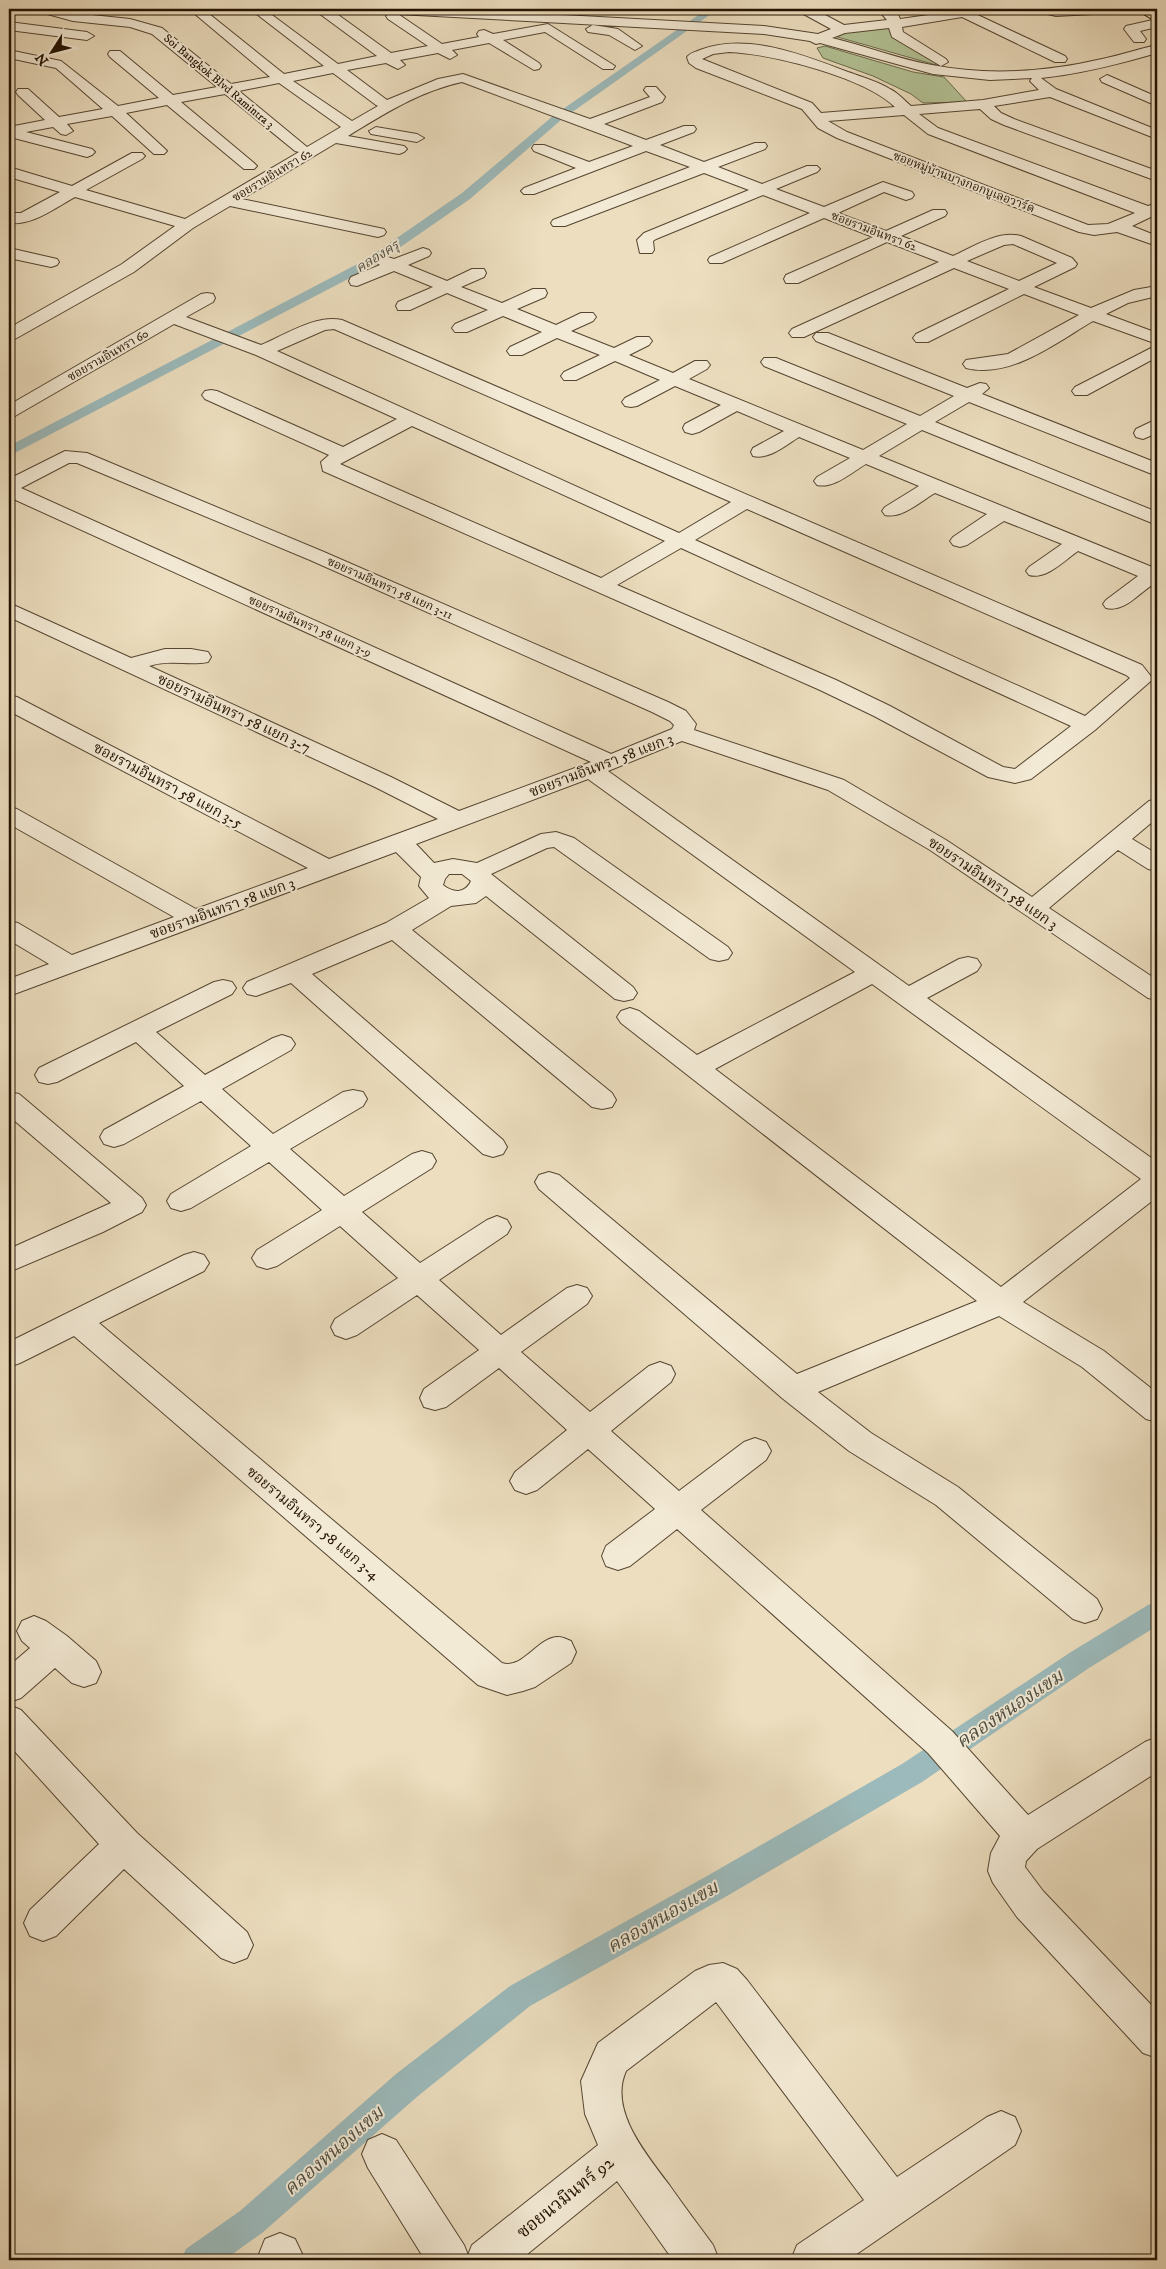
<svg xmlns="http://www.w3.org/2000/svg" width="1166" height="2269" font-family="'IM FELL DW Pica','Noto Serif Thai',serif">
	<style>
		.green { fill: #b3c295; stroke: #6b6a4b }
		.lines { fill: none; stroke-linecap: round; stroke-linejoin: round }
		.canal { fill: #9cbabb; fill-rule: evenodd }
		.minor-casing { stroke: #554530; stroke-width: 2 }
		.major-casing { stroke: #231201; stroke-width: 2 }
		.minor { fill: #f3ead5; fill-rule: evenodd }
		.major { fill: #ecdebf; fill-rule: evenodd }
		.labels { text-anchor: middle; stroke-width: 4; stroke-linejoin: round; paint-order: stroke }
		.far-street-label { font-size: 12px; fill: #231201; stroke: #f3ead5 }
		.far-water-label { font-size: 14px; font-style: italic; fill: #4d4d42; stroke: #f3ead5 }
		.street-label { font-size: 15px; fill: #231201; stroke: #f3ead5 }
		.near-street-label { font-size: 18px; fill: #231201; stroke: #f3ead5 }
		.near-water-label { font-size: 19px; font-style: italic; fill: #4d4d42; stroke: #f3ead5 }
	</style>
	<rect width="100%" height="100%" fill="#ecdebf"/>
	<filter id="stains"><feTurbulence type="fractalNoise" baseFrequency=".004" numOctaves="4"/><feColorMatrix values="0 0 0 0 .2 0 0 0 0 .09 0 0 0 0 .02 0 0 0 .5 -.17"/></filter>
	<radialGradient id="worn" r=".72"><stop offset=".6" stop-color="#630" stop-opacity="0"/><stop offset="1" stop-color="#630" stop-opacity=".3"/></radialGradient>
	<path class="green" d="M 892,25 L 936,62 L 936,65 L 834,36 L 863,28 Z
		M 825,46 L 913,72 L 944,77 L 967,102 L 923,103 L 911,94 L 873,76 L 823,58 L 817,48 Z"/>
	<g class="lines">
		<path class="canal" d="M 707,9 L 718,9 L 561,120 L 470,199 L 373,266 L 9,456 L 9,446 L 365,260 L 462,193 L 553,116 Z
			M 1157,1602 L 1157,1626 L 1089,1668 L 922,1782 L 727,1896 L 530,2006 L 418,2096 L 262,2233 L 224,2260 L 181,2260 L 186,2249 L 240,2211 L 396,2074 L 510,1986 L 707,1876 L 902,1764 L 1071,1652 L 1148,1605 Z"/>
		<defs>
			<path id="minor" d="M 39,9 L 57,9 L 73,13 L 130,19 L 162,28 L 231,84 L 270,77 L 189,9 L 203,9 L 284,74 L 324,66 L 250,9 L 264,9 L 338,64 L 377,56 L 320,14 L 318,11 L 320,9 L 330,9 L 391,53 L 428,46 L 388,19 L 386,16 L 389,13 L 383,12 L 382,9 L 455,9 L 764,26 L 818,34 L 831,29 L 800,12 L 799,9 L 814,9 L 844,25 L 887,20 L 881,13 L 888,9 L 898,14 L 900,19 L 950,12 L 949,9 L 965,9 L 1065,56 L 1067,59 L 1065,62 L 1055,62 L 962,17 L 902,27 L 903,32 L 946,59 L 948,62 L 941,66 L 892,37 L 889,28 L 845,33 L 832,38 C 866,46 898,59 932,65 C 988,76 1046,72 1102,59 C 1121,55 1139,49 1157,45 L 1157,53 C 1119,64 1080,74 1041,78 L 1056,89 L 1157,130 L 1157,139 L 1050,97 L 994,106 L 1001,113 L 1014,119 L 1157,171 L 1157,181 L 1004,125 L 991,119 L 980,109 L 919,114 L 938,128 L 1148,206 L 1157,203 L 1157,214 L 1132,226 L 1157,236 L 1157,246 L 1117,232 L 1094,235 L 1079,232 L 837,138 L 818,128 L 802,109 L 696,68 L 689,63 L 687,57 C 690,53 695,52 700,50 C 746,32 804,55 848,72 C 862,77 877,81 890,89 C 898,93 904,100 911,106 L 983,100 L 1039,90 L 1030,81 L 1032,78 L 990,80 L 933,74 L 820,43 L 816,44 L 810,41 L 764,34 L 398,14 L 442,44 L 479,37 L 477,34 L 479,31 L 484,30 L 493,34 L 548,24 L 615,66 L 613,69 L 603,69 L 545,32 L 503,40 L 539,63 L 541,66 L 539,69 L 534,70 L 489,43 L 452,50 L 457,55 L 450,59 L 438,53 L 400,60 L 405,65 L 398,69 L 386,63 L 347,70 L 387,100 L 438,79 L 463,74 L 590,119 L 650,97 L 644,90 L 646,87 L 656,87 L 665,97 L 662,102 L 604,124 L 646,140 L 684,126 L 694,126 L 696,129 L 694,132 L 660,145 L 704,162 L 755,143 L 765,143 L 767,146 L 765,149 L 718,167 L 762,184 L 807,166 L 817,166 L 820,169 L 817,172 L 776,189 L 824,207 L 883,182 L 912,192 L 914,195 L 912,198 L 906,200 L 884,192 L 838,213 L 886,231 L 933,210 L 945,210 L 947,213 L 945,216 L 901,236 L 953,256 C 973,247 998,230 1021,236 L 1072,258 L 1077,264 L 1075,267 L 1034,287 L 1091,308 L 1134,290 L 1157,286 L 1157,296 L 1128,303 L 1106,314 L 1157,333 L 1157,344 L 1093,321 C 1057,342 1011,379 966,368 L 963,364 L 966,360 L 1008,354 L 1079,315 L 1024,294 L 928,342 L 916,342 L 913,338 L 916,334 L 1009,289 L 954,268 L 804,337 L 792,337 L 789,333 L 792,329 L 939,262 L 887,242 L 798,283 L 786,283 L 784,279 L 786,275 L 873,237 L 824,218 L 722,263 L 710,263 L 708,260 L 710,257 L 810,213 L 763,195 L 656,239 L 653,241 L 654,250 L 652,253 L 640,253 L 637,240 L 644,233 L 749,190 L 704,173 L 565,226 L 553,226 L 551,223 L 553,220 L 690,167 L 646,151 L 534,194 L 524,194 L 521,191 L 524,188 L 576,168 L 534,151 L 532,148 L 534,145 L 544,145 L 589,162 L 633,146 L 462,82 C 420,91 384,114 348,136 L 404,146 L 407,149 L 404,152 L 399,154 L 336,143 L 242,199 L 384,229 L 386,232 L 384,235 L 378,237 L 230,206 L 193,228 L 134,272 L 15,339 L 9,340 L 9,328 L 122,264 L 175,226 L 75,197 C 55,208 32,226 9,223 L 9,213 L 21,213 L 60,192 L 9,177 L 9,167 L 72,186 L 132,153 L 142,153 L 145,156 L 142,159 L 86,190 L 185,219 L 299,152 L 295,151 L 225,94 L 181,102 L 254,163 L 257,166 L 254,169 L 244,169 L 167,105 L 126,113 L 164,148 L 167,151 L 164,154 L 154,154 L 112,116 L 67,124 L 73,131 L 66,135 L 61,134 L 53,127 L 26,132 L 92,149 L 95,152 L 92,155 L 87,157 L 10,137 L 9,127 L 45,120 L 18,95 L 16,92 L 18,89 L 28,89 L 59,117 L 103,109 L 56,68 L 9,58 L 9,50 L 61,61 L 118,106 L 159,98 L 110,57 L 108,54 L 110,51 L 120,51 L 173,95 L 217,87 L 152,34 L 130,27 L 73,21 L 40,12 ZM 729,52 C 773,54 864,77 895,107 L 821,113 L 812,103 L 702,59 L 713,54 ZM 333,73 L 376,105 L 378,106 L 352,121 L 293,81 ZM 279,83 L 341,127 L 307,147 L 239,91 ZM 904,115 L 928,134 L 1135,213 L 1108,224 L 1088,225 L 847,132 L 828,121 ZM 1013,244 L 1057,263 L 1019,281 L 967,261 L 1004,245 Z
				M 1037,9 L 1118,9 L 1111,13 L 1056,16 L 1039,12 Z
				M 1157,19 L 1157,27 L 1140,31 L 1146,39 L 1144,42 L 1134,42 L 1124,29 L 1126,26 Z
				M 9,22 L 87,32 L 94,36 L 87,40 L 9,30 Z
				M 593,25 L 618,29 L 642,46 L 635,50 L 609,35 L 588,32 L 586,29 Z
				M 1107,75 L 1157,97 L 1157,106 L 1102,82 L 1100,79 Z
				M 376,127 L 417,134 L 424,138 L 417,142 L 371,134 L 369,131 Z
				M 9,248 L 57,259 L 59,262 L 57,265 L 51,267 L 9,258 Z
				M 423,248 L 429,250 L 431,253 L 429,256 L 408,265 L 447,281 L 472,269 L 484,269 L 486,273 L 484,277 L 461,287 L 502,303 L 533,289 L 545,289 L 547,293 L 545,297 L 517,309 L 556,325 L 581,313 L 593,313 L 596,317 L 593,321 L 571,331 L 614,348 L 637,337 L 649,337 L 652,341 L 649,345 L 629,355 L 673,373 L 695,361 L 707,361 L 710,365 L 707,369 L 689,379 L 863,450 L 907,424 L 764,366 L 761,362 L 764,358 L 776,358 L 920,416 L 954,396 L 816,341 L 813,337 L 816,333 L 828,333 L 967,388 L 980,383 L 986,384 L 989,388 L 982,394 L 1157,463 L 1157,476 L 969,402 L 935,422 L 1157,512 L 1157,525 L 922,430 L 879,456 L 1157,569 L 1157,582 C 1141,590 1126,613 1106,608 L 1103,604 L 1106,600 L 1138,576 L 1078,551 C 1064,561 1046,580 1029,575 L 1026,571 L 1029,567 L 1062,544 L 1004,521 L 967,545 L 960,547 L 953,545 L 950,541 L 953,537 L 987,514 L 935,493 C 921,501 902,519 885,515 L 882,511 L 885,507 L 919,486 L 866,464 C 852,472 834,489 817,485 L 814,481 L 817,477 L 850,458 L 799,437 C 786,445 769,460 753,456 L 751,452 L 753,448 L 784,431 L 737,411 L 699,432 L 692,434 L 685,432 L 683,428 L 685,424 L 721,405 L 675,386 L 637,406 L 631,407 L 625,406 L 622,402 L 625,398 L 660,380 L 615,361 L 576,380 L 564,380 L 561,376 L 564,372 L 600,355 L 557,338 L 522,355 L 510,355 L 507,351 L 510,347 L 542,332 L 503,316 L 467,332 L 455,332 L 452,328 L 455,324 L 488,310 L 447,293 L 410,310 L 398,310 L 396,306 L 398,302 L 433,287 L 394,271 L 357,286 L 351,285 L 349,281 L 351,277 L 380,265 L 371,259 L 373,256 L 379,254 L 394,259 Z
				M 207,293 L 213,294 L 215,298 L 213,302 L 186,317 L 261,345 C 285,335 316,314 342,320 L 1142,665 L 1153,679 L 1095,730 L 1031,779 L 1015,783 L 988,777 L 874,716 L 820,690 L 323,471 L 321,462 L 329,455 L 205,399 L 202,395 L 205,391 L 211,390 L 217,391 L 343,447 L 397,419 L 256,355 L 174,324 L 15,416 L 9,417 L 9,405 L 201,294 ZM 334,329 L 731,502 L 679,533 L 277,351 L 325,330 ZM 412,426 L 665,541 L 601,578 L 340,464 ZM 747,509 L 1126,675 L 1130,678 L 1085,716 L 695,540 ZM 681,548 L 1071,726 L 1015,769 L 1003,767 L 890,706 L 836,680 L 617,585 Z
				M 1157,345 L 1157,357 L 1087,395 L 1075,395 L 1072,391 L 1075,387 Z
				M 1157,419 L 1157,433 L 1143,439 L 1136,437 L 1134,433 L 1136,429 Z
				M 65,451 L 87,453 L 324,552 L 668,702 L 686,711 L 696,724 L 694,730 L 844,780 L 946,840 L 1032,897 L 1149,801 L 1157,799 L 1157,818 L 1132,839 L 1157,854 L 1157,871 L 1148,869 L 1118,850 L 1049,908 L 1157,980 L 1157,1000 L 1148,998 L 930,850 L 828,790 L 682,741 L 608,771 L 909,986 L 959,959 L 968,957 L 977,959 L 981,965 L 977,971 L 927,998 L 1157,1162 L 1157,1197 L 1023,1302 L 1104,1351 L 1157,1393 L 1157,1422 L 1146,1419 L 1082,1367 L 999,1316 L 818,1392 L 871,1433 L 958,1487 L 1097,1599 L 1102,1609 L 1097,1619 L 1085,1623 L 1073,1619 L 936,1505 L 849,1451 L 782,1398 L 539,1189 L 535,1182 L 539,1175 L 549,1172 L 559,1175 L 797,1374 L 977,1301 L 621,1023 L 617,1017 L 621,1011 L 630,1008 L 639,1011 L 697,1055 L 855,972 L 588,779 L 416,844 L 434,863 L 453,859 L 477,863 L 541,834 L 556,832 L 574,838 L 728,947 L 732,953 L 728,959 L 719,961 L 710,959 L 554,847 L 547,848 L 491,874 L 633,987 L 637,993 L 633,999 L 624,1001 L 615,999 L 486,896 L 476,903 L 451,906 L 412,930 L 612,1093 L 616,1100 L 612,1107 L 602,1109 L 592,1107 L 392,940 L 312,974 L 503,1140 L 507,1147 L 503,1154 L 493,1157 L 483,1154 L 291,983 L 256,996 L 247,994 L 243,988 L 247,982 L 386,923 L 429,898 L 419,886 L 421,877 L 396,852 L 9,996 L 9,979 L 49,964 L 9,940 L 9,921 L 18,923 L 72,955 L 174,917 L 9,824 L 9,807 L 17,809 L 196,909 L 308,868 L 9,711 L 9,695 L 17,697 L 329,859 L 438,819 L 375,787 L 9,617 L 9,603 L 131,658 L 165,649 L 191,649 L 208,652 L 211,657 L 208,662 C 188,666 170,659 149,666 L 391,777 L 459,811 L 591,762 L 9,497 L 9,479 ZM 69,463 L 77,463 L 310,560 L 652,712 L 670,721 L 674,725 L 672,729 L 611,754 L 21,488 ZM 449,874 L 462,874 L 471,881 C 465,894 453,893 443,885 L 445,879 ZM 872,984 L 1141,1179 L 1001,1287 L 715,1069 Z
				M 223,980 L 232,982 L 236,988 L 232,994 L 156,1032 L 205,1075 L 273,1038 L 282,1035 L 291,1038 L 295,1044 L 291,1050 L 222,1089 L 273,1134 L 343,1092 L 353,1090 L 363,1092 L 367,1099 L 363,1106 L 290,1149 L 344,1196 L 412,1154 L 422,1151 L 432,1154 L 436,1161 L 432,1168 L 362,1212 L 420,1263 L 487,1220 L 497,1216 L 507,1220 L 511,1227 L 507,1234 L 439,1280 L 501,1335 L 567,1288 L 577,1285 L 587,1288 L 592,1296 L 587,1304 L 521,1352 L 590,1412 L 649,1366 L 660,1362 L 671,1366 L 675,1374 L 671,1382 L 611,1431 L 679,1491 L 744,1442 L 755,1438 L 766,1442 L 771,1451 L 766,1460 L 701,1510 L 952,1731 L 1028,1815 L 1145,1742 L 1157,1737 L 1157,1772 L 1037,1849 L 1026,1861 L 1025,1867 L 1043,1891 L 1157,2011 L 1157,2058 L 1143,2053 L 1017,1917 L 993,1883 L 988,1871 L 991,1853 L 1000,1836 L 928,1753 L 677,1529 L 630,1566 L 618,1570 L 606,1566 L 602,1556 L 606,1546 L 655,1509 L 588,1449 L 537,1490 L 526,1494 L 515,1490 L 510,1481 L 515,1472 L 567,1430 L 499,1368 L 446,1407 L 435,1410 L 424,1407 L 420,1398 L 424,1389 L 479,1350 L 417,1295 L 357,1335 L 346,1339 L 335,1335 L 331,1327 L 335,1319 L 398,1278 L 340,1226 L 277,1266 L 267,1269 L 257,1266 L 252,1258 L 257,1250 L 322,1210 L 269,1162 L 191,1208 L 181,1211 L 171,1208 L 167,1201 L 171,1194 L 251,1146 L 201,1101 L 124,1144 L 114,1147 L 104,1144 L 100,1137 L 104,1130 L 184,1086 L 136,1042 L 57,1082 L 48,1084 L 39,1082 L 35,1075 L 39,1068 L 214,982 Z
				M 9,1092 L 19,1094 L 142,1198 L 146,1205 L 142,1212 L 103,1232 L 9,1272 L 9,1249 L 111,1203 L 9,1116 Z
				M 194,1252 L 204,1255 L 209,1263 L 204,1271 L 99,1323 L 502,1663 C 523,1670 538,1636 559,1637 C 563,1637 568,1640 571,1641 L 576,1652 L 571,1663 L 535,1687 L 523,1691 L 507,1695 L 478,1685 L 74,1336 L 20,1363 L 9,1367 L 9,1342 L 184,1255 Z
				M 34,1616 L 46,1621 L 67,1636 L 96,1661 L 101,1672 L 96,1683 L 84,1687 L 72,1683 L 55,1668 L 21,1698 L 9,1702 L 9,1666 L 30,1648 L 22,1641 L 17,1631 L 22,1621 Z
				M 9,1705 L 21,1710 L 137,1833 L 247,1932 L 253,1945 L 247,1958 L 234,1963 L 221,1958 L 124,1869 L 56,1936 L 43,1941 L 30,1936 L 24,1923 L 30,1910 L 99,1844 L 9,1745 Z
				M 723,1963 L 737,1969 L 747,1980 L 897,2177 L 987,2117 L 1001,2111 L 1015,2117 L 1021,2131 L 1015,2145 L 848,2260 L 791,2260 L 797,2245 L 864,2200 L 716,2002 L 626,2071 C 608,2111 648,2156 670,2186 C 684,2206 699,2226 713,2245 L 719,2260 L 673,2260 L 617,2181 L 520,2260 L 425,2260 L 368,2168 L 362,2154 L 368,2140 L 382,2134 L 396,2140 L 464,2245 L 468,2255 L 472,2245 L 598,2145 L 585,2114 L 581,2081 L 598,2043 L 695,1971 L 709,1965 Z
				M 280,2233 L 295,2239 L 305,2260 L 262,2260 L 259,2254 L 265,2239 Z"/>
			<path id="major" d="M 1135,9 L 1151,9 L 1157,13 L 1157,22 Z"/>
		</defs>
		<use href="#minor" class="minor-casing"/>
		<use href="#major" class="major-casing"/>
		<use href="#minor" class="minor"/>
		<use href="#major" class="major"/>
	</g>
	<g class="labels">
		<g class="far-street-label">
			<text transform="translate(219 81) rotate(40)" y="4">Soi Bangkok Blvd Ramintra 3</text>
			<text transform="translate(272 175) rotate(-31)" y="4">ซอยรามอินทรา 62</text>
			<text transform="translate(964 182) rotate(21)" y="4">ซอยหมู่บ้านบางกอกบูเลอวาร์ด</text>
			<text transform="translate(874 231) rotate(21)" y="4">ซอยรามอินทรา 62</text>
			<text transform="translate(108 355) rotate(-30)" y="4">ซอยรามอินทรา 60</text>
			<text transform="translate(390 588) rotate(24)" y="4">ซอยรามอินทรา 58 แยก 3-11</text>
			<text transform="translate(310 626) rotate(24)" y="4">ซอยรามอินทรา 58 แยก 3-9</text>
		</g>
		<g class="far-water-label">
			<text transform="translate(377 256) rotate(-32)" y="5">คลองครุ</text>
		</g>
		<g class="street-label">
			<text transform="translate(234 713) rotate(25)" y="5">ซอยรามอินทรา 58 แยก 3-7</text>
			<text transform="translate(601 765) rotate(-21)" y="5">ซอยรามอินทรา 58 แยก 3</text>
			<text transform="translate(168 785) rotate(28)" y="5">ซอยรามอินทรา 58 แยก 3-5</text>
			<text transform="translate(993 883) rotate(34)" y="5">ซอยรามอินทรา 58 แยก 3</text>
			<text transform="translate(222 908) rotate(-20)" y="5">ซอยรามอินทรา 58 แยก 3</text>
			<text transform="translate(313 1523) rotate(40)" y="5">ซอยรามอินทรา 58 แยก 3-4</text>
		</g>
		<g class="near-street-label">
			<text transform="translate(565 2197) rotate(-39)" y="6">ซอยนวมินทร์ 92</text>
		</g>
		<g class="near-water-label">
			<text transform="translate(1009 1708) rotate(-34)" y="7">คลองหนองแขม</text>
			<text transform="translate(662 1916) rotate(-30)" y="7">คลองหนองแขม</text>
			<text transform="translate(333 2150) rotate(-41)" y="7">คลองหนองแขม</text>
		</g>
	</g>
	<rect width="1166" height="2269" fill="none" stroke="#ecdebf" stroke-width="30"/>
	<rect x="10" y="10" width="1146" height="2249" fill="none" stroke="#231201" stroke-width="2.5"/>
	<rect x="15" y="15" width="1136" height="2239" fill="none" stroke="#231201"/>
	<g transform="translate(52 52) rotate(234)" stroke="#f3ead5" stroke-width="4" paint-order="stroke">
	<path d="M0-4L9 19L0 12L-9 19Z" fill="#231201"/>
	<text y="-8" font-size="14" font-weight="bold" text-anchor="middle" fill="#231201">N</text>
	</g>
	<rect width="100%" height="100%" filter="url(#stains)"/>
	<rect width="100%" height="100%" fill="url(#worn)"/>
</svg>
